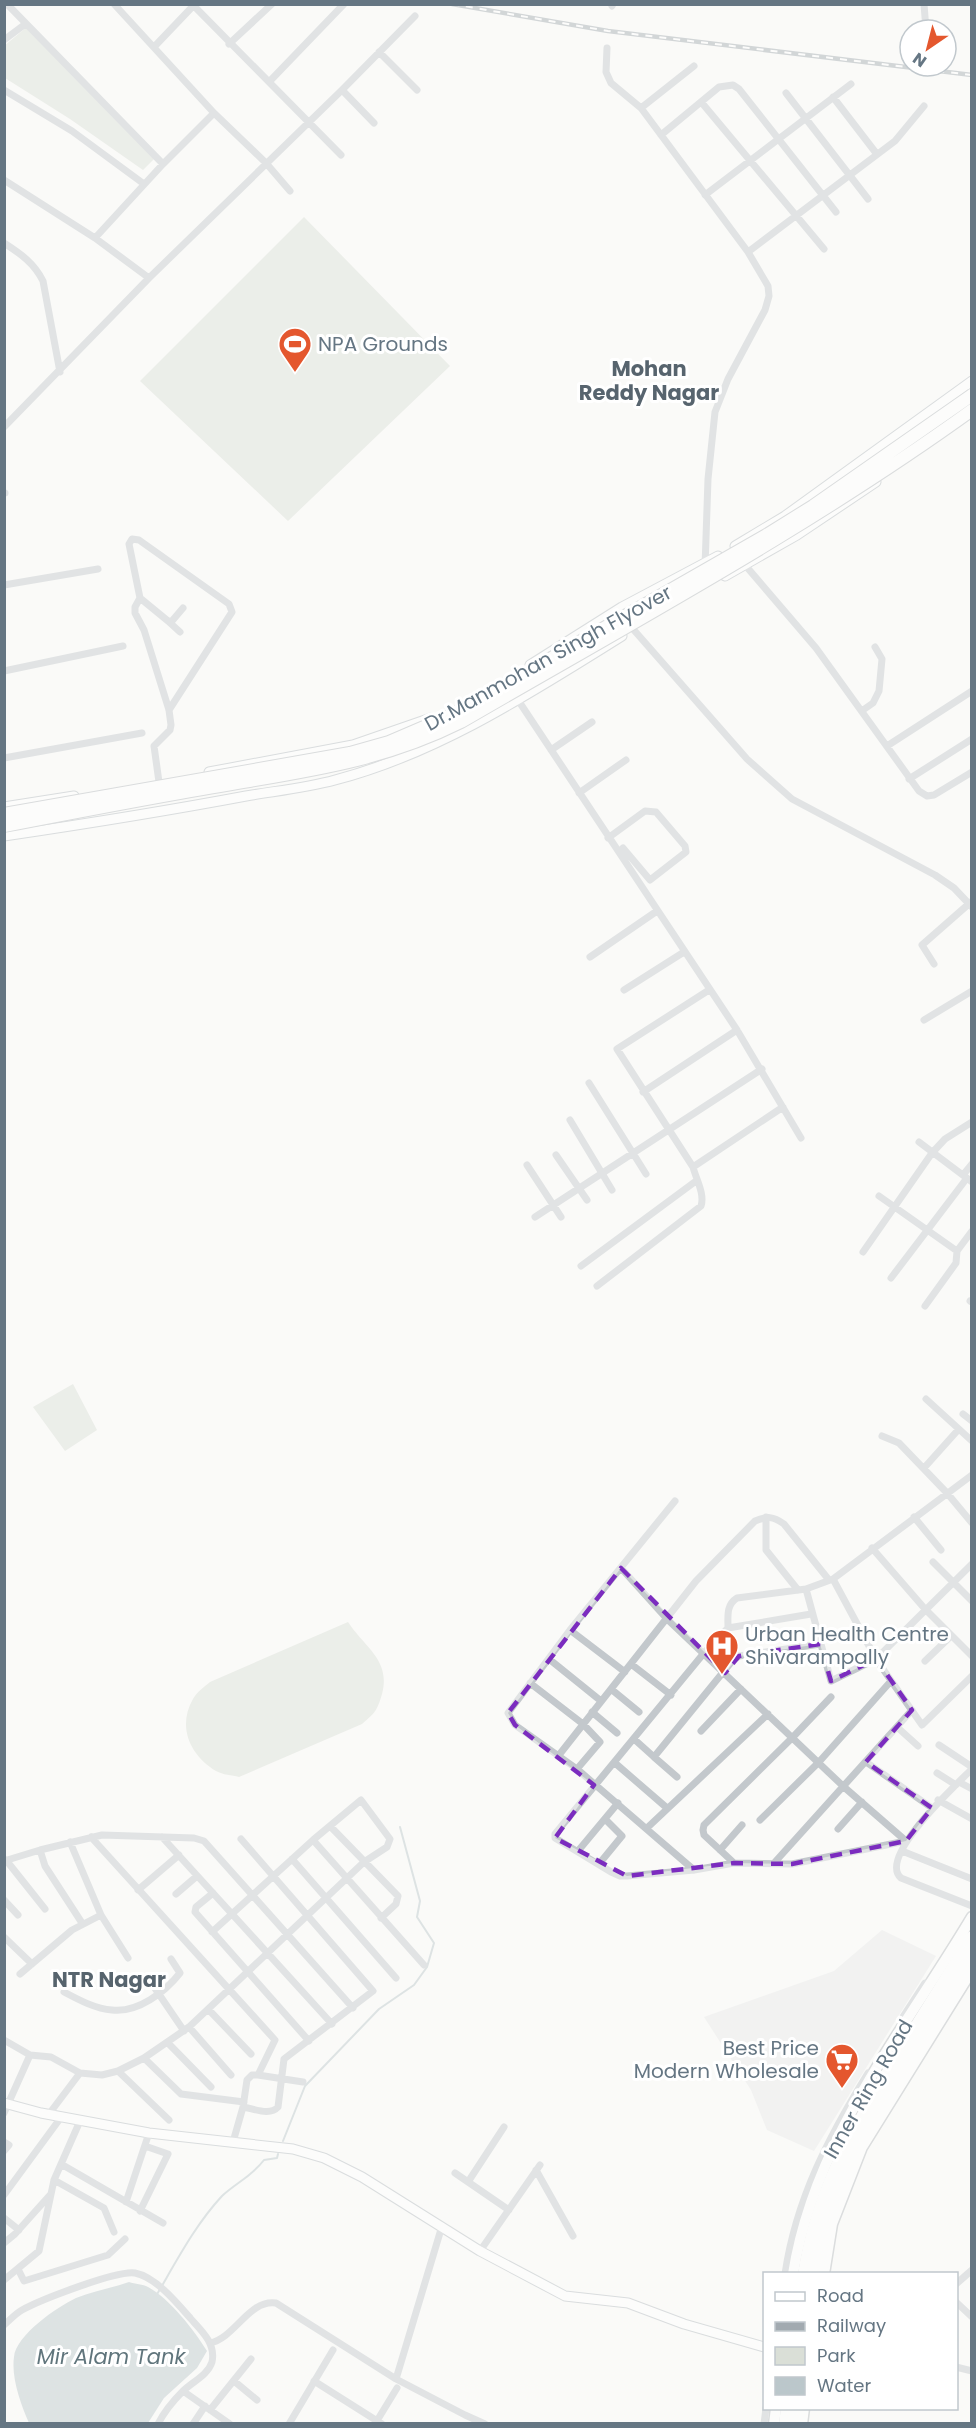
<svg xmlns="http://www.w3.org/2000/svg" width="976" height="2428" font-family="Poppins,sans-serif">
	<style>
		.built { fill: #e8e9e9 }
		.green { fill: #dadfd7 }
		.water { fill: #bbc7cb }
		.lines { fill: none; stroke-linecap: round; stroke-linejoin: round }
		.stream { stroke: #bbc7cb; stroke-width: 2 }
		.secondary-casing { stroke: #b3babf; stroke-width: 11 }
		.primary-casing { stroke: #b5babe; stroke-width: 13 }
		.highway-casing { stroke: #b4b9bd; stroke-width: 14 }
		.street { stroke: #c3c8cc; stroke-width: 7 }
		.secondary { stroke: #fff; stroke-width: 9 }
		.primary { stroke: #fff; stroke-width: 10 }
		.highway { stroke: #fff; stroke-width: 12 }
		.rail-casing { stroke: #a2aab0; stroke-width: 4.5 }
		.rail { stroke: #fff; stroke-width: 2; stroke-dasharray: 7; stroke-linecap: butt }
		.highway-bridge-casing { stroke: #b4b9bd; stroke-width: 14; stroke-linecap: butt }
		.highway-bridge { stroke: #fff; stroke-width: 12 }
		.marked { fill: none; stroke: #7b2cbf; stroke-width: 4.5; stroke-dasharray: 12 8; stroke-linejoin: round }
		.labels { text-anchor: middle; stroke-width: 6; stroke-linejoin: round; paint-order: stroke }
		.poi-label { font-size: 20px; fill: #657683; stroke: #fff; text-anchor: start }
		.street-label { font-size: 20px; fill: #657683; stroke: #fff }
		.neighbourhood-label { font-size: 21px; font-weight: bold; fill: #57646e; stroke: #fff }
		.water-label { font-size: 21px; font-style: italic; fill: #60757c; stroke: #fff }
	</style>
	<rect width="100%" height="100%" fill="#fafaf8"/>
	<path class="built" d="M 882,1930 L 936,1956 L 814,2151 L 767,2130 L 751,2090 L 704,2017 L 834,1971 Z"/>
	<path class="green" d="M 28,26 L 155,158 L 143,170 L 70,119 L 5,78 L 4,46 Z
		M 304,217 L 450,366 L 288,521 L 140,381 Z
		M 73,1384 L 97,1430 L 65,1451 L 33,1407 Z
		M 348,1622 C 365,1648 391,1660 382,1694 C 377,1711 375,1713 362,1724 L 239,1777 C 232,1775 223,1775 216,1771 C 190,1755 177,1727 193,1699 C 197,1692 204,1687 210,1682 Z"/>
	<path class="water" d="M 129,2282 C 135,2284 143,2284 148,2287 C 170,2299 194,2330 207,2351 L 197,2368 L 164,2398 L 148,2423 L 29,2423 C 21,2405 11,2378 14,2357 C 16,2335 57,2307 76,2298 C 93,2291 112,2288 129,2282 Z"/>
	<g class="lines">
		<path class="stream" d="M 283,2141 L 305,2086 L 379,2009 L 414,1985 L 427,1967 L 434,1943 L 417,1917 L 420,1901 L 400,1827
			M 156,2296 C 176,2262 195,2225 222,2196 C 236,2183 252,2176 264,2160 L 277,2158 L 278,2154"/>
		<defs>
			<path id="secondary" d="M 735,546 L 785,516 L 972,381
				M 725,576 L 797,535 L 876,482
				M 530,665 L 622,607 L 718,556
				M 209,772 L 353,745 L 431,718
				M 4,807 L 74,796
				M 4,836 C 85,824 166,811 246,796 C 275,791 306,788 335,780 C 439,753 532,692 622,636
				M 4,2103 L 41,2113 L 149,2133 L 293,2149 L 324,2158 L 362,2177 L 480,2251 L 565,2296 L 628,2303 L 684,2324 L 764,2347"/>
			<path id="primary" d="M 793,2274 C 814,2139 904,2031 972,1917
				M 824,2274 L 832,2224 L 862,2147 L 972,1970
				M 774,2424 L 776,2408
				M 802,2424 L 804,2408"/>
			<path id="highway" d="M 804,2274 C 817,2190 854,2128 897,2057 C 922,2017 947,1977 972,1937
				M 813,2274 L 831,2202 L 855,2147 L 972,1955
				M 785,2424 L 787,2408
				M 795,2424 L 797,2408"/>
		</defs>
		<use href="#secondary" class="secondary-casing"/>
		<use href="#primary" class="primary-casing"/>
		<use href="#highway" class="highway-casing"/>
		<path class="street" d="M 7,4 L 163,164
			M 114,4 L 214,113 L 266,163 L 290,191
			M 192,4 L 341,155
			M 924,4 L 926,30
			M 612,6 L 613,4
			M 4,40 L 24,25
			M 229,44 L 272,4
			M 154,47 L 195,4
			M 607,48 L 606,72 L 611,83 L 641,108 L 748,252 L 768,286 L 769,296 L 765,310 L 728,379 L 715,412 L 708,479 L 705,567
			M 379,52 L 417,90
			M 269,82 L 344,4
			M 4,90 L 72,131 L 144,184
			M 342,90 L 374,123
			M 786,93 L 868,199
			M 833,97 L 876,153
			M 702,103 L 824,249
			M 641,108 L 694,66
			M 661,135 L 719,87 L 733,85 L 739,89 L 836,212
			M 4,180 L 95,238 L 149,278
			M 705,195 L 851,84
			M 95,238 L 163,164 L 214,113
			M 4,243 C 21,254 34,263 43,281 L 60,372
			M 748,252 L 895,141 L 924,106
			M 4,427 L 149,278 L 342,90 L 415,16
			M 4,493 L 5,493
			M 745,565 L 816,648 L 919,791 L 927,796 L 934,795 L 972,772
			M 4,585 L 98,569
			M 140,598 L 168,621 L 172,621 L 183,608
			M 168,621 L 180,632
			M 633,629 L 747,759 L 792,799 L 935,875 L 954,888 L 972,907
			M 4,671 L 123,646
			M 518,700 L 737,1030 L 801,1138
			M 863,710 L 873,703 L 879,691 L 882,659 L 875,647
			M 887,746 L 972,691
			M 551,750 L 592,722
			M 4,758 L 142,733
			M 909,779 L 972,739
			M 159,782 L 154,746 L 170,730 L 171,725 L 169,710 L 144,630 L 135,613 L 135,607 L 140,598 L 129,544 L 132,539 L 139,540 L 229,604 L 232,612 L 169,710
			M 579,793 L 626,760
			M 608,838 L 645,811 L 656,812 L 685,846 L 686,852 L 650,880 L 623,848
			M 590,957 L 657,911
			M 934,964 L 922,945 L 971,902
			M 624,990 L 684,952
			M 924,1020 L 972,991
			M 589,1083 L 646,1174
			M 643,1092 L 737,1030
			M 570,1120 L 612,1190
			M 919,1142 L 972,1182
			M 556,1155 L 587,1200
			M 527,1165 L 561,1217
			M 693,1167 L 783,1107
			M 963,1175 L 972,1164
			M 879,1196 L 957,1251 L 956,1263 L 925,1306
			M 535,1217 L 762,1069
			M 957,1251 L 972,1231
			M 863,1252 L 932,1153 L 945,1139 L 972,1122
			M 581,1266 L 696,1181
			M 891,1278 L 967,1178
			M 597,1286 L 701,1206 C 705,1194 696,1179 693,1167 L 617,1049 L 709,990
			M 970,1301 L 972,1302
			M 926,1399 L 972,1441
			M 963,1414 L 972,1421
			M 882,1436 L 899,1443 L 947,1493 L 972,1523
			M 924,1468 L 958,1430
			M 675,1501 L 570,1630 L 508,1713 L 515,1725 L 577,1769 L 694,1870
			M 766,1517 L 766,1550 L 798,1590
			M 914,1517 L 941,1550
			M 872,1548 L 925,1609 L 972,1656
			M 933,1562 L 972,1601
			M 621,1568 L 667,1619 L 844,1787 L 906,1841
			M 833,1579 L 876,1659 L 922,1725 L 972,1676
			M 806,1589 L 831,1681 L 876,1659 L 972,1564
			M 811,1614 L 728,1628 L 704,1653 L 555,1834 L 555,1838 L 611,1872 L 620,1876 L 627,1876 L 694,1870 L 734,1863 L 792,1864 L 906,1841
			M 728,1628 C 728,1616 726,1605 737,1598 L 806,1589 L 833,1579 L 972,1475
			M 570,1630 L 625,1672
			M 549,1659 L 601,1701
			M 925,1661 L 951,1636
			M 631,1664 L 671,1695
			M 530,1683 L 583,1724 L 600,1742 L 577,1769
			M 611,1689 L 639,1712
			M 592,1712 L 617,1733
			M 897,1727 L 918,1746
			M 701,1731 L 741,1689
			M 634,1739 L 654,1757 L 733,1660 L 739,1656 L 820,1644
			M 939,1745 L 972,1767
			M 559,1755 L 696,1581 L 755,1521 C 767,1516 773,1516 784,1524 L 829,1580
			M 654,1757 L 677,1777
			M 866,1762 L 932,1808
			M 615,1763 L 667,1808
			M 972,1769 C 957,1784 877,1857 901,1878 L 972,1906
			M 937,1773 L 956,1785
			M 959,1782 L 972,1789
			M 938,1800 L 972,1819
			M 760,1820 L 819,1762 L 891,1681
			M 330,1826 L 398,1896 L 396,1904 L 381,1918
			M 647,1828 L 768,1714
			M 838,1829 L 862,1802
			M 91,1837 L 275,2040 L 258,2075 L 252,2075 L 247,2080 L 243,2107 L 233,2142
			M 162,1837 L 332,2024
			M 241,1839 L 373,1991 L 284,2059 L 278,2107 C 270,2116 255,2109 243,2107
			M 313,1840 L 424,1965
			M 40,1850 L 45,1866 L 82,1923
			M 720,1850 L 742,1825
			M 578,1851 L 618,1803
			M 902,1851 L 972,1879
			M 292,1859 L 396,1978
			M 6,1860 L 45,1909
			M 4,1861 L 40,1850 L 102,1835 L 194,1838 L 204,1841 L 353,2008
			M 775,1862 L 912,1710
			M 734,1863 L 704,1835 L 703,1830 L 704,1825 L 793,1737 L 831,1697
			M 599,1864 L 622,1836 L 605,1819
			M 138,1890 L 179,1855
			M 213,1893 L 196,1907 L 195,1912 L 309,2041
			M 176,1894 L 197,1876
			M 4,1900 L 18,1915
			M 101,1915 L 128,1958
			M 4,1937 L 32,1964
			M 20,1974 L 72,1930 L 101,1915 L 70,1842
			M 150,1981 L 184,2031
			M 64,1992 C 79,2000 96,2009 112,2010 C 138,2013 165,1992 180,1973 L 171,1959
			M 208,2009 L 251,2054
			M 901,2020 L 925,1983 L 930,1983
			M 189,2027 L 231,2075
			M 4,2040 L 30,2055 L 51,2057 L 80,2073 L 102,2075 L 118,2071 L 144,2058 L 189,2027 L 364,1862 L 387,1847 L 390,1839 L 361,1800 L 313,1840 L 212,1932
			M 168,2043 L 211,2087
			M 144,2058 L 181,2094 L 244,2102
			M 118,2071 L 169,2120
			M 258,2075 L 303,2082
			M 4,2113 L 30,2055
			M 49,2114 L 80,2073
			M 4,2142 L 9,2145 L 4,2151
			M 61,2164 L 163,2223
			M 536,2170 L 573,2236
			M 455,2173 L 509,2210
			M 54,2180 L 104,2208 L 114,2232
			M 468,2182 L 504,2127
			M 4,2195 L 62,2116
			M 126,2202 L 149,2133
			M 140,2211 L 168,2154 L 145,2146
			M 4,2218 L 19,2230
			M 4,2243 L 15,2234 L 50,2195
			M 480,2251 L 540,2165
			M 18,2269 L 24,2281 L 108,2255 L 125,2239
			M 785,2274 C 796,2199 829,2136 868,2073
			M 4,2280 L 39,2251 L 54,2180 L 80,2121
			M 956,2284 L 972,2270
			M 956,2302 L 972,2317
			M 4,2325 C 10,2320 15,2314 22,2310 C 40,2300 117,2270 135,2273 C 156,2277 178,2304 191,2319 C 202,2331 216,2344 212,2362 C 208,2375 192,2382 183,2391 C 174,2400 164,2412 158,2424
			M 210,2343 C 235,2338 249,2299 276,2303 L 396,2379 L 465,2415 L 485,2424
			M 956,2367 L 972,2371
			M 396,2379 L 442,2226
			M 234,2381 L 257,2400
			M 314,2381 L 382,2424
			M 183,2391 L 230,2424
			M 210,2410 L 251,2359
			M 193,2424 L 205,2406
			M 289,2424 L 333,2350
			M 375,2424 L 397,2388
			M 764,2424 L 766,2408"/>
		<use href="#secondary" class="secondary"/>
		<use href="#primary" class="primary"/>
		<use href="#highway" class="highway"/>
		<defs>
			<path id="rail" d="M 452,4 L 608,31 L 972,75"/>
		</defs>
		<use href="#rail" class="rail-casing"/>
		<use href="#rail" class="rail"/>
		<defs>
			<path id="highway-bridge" d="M 4,814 L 350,753 L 389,742 L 452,715 L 768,534 L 813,506 L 972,395
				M 4,826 C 76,812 148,798 220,786 C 306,771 381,762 461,722 C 633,622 810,527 972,410"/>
		</defs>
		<use href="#highway-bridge" class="highway-bridge-casing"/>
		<use href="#highway-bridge" class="highway-bridge"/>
	</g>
	<path d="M0 0H976V2428H0ZM 621,1568 L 725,1673 L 739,1656 L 820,1644 L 831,1681 L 876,1659 L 912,1710 L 866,1762 L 932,1808 L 906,1841 L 792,1864 L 734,1863 L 627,1876 L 555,1838 L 594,1785 L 515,1725 L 508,1713 Z" fill="#fafaf8" fill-opacity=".55" fill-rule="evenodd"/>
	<path class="marked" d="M 621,1568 L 725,1673 L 739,1656 L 820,1644 L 831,1681 L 876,1659 L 912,1710 L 866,1762 L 932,1808 L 906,1841 L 792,1864 L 734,1863 L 627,1876 L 555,1838 L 594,1785 L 515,1725 L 508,1713 Z"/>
	<defs>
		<symbol id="stadium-pin" viewBox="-11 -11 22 30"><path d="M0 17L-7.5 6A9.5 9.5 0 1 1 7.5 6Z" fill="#e4572e" stroke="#fff"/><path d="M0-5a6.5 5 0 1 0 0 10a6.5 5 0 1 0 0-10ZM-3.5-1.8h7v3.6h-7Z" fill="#fff"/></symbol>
		<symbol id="hospital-pin" viewBox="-11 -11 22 30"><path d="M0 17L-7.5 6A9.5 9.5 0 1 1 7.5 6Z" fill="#e4572e" stroke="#fff"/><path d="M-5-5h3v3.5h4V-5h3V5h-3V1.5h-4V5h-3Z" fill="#fff"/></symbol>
		<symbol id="supermarket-pin" viewBox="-11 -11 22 30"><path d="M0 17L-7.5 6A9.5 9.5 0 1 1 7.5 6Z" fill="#e4572e" stroke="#fff"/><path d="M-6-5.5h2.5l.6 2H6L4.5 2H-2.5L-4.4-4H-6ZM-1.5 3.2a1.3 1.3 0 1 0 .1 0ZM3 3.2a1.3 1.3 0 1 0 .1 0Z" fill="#fff"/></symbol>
	</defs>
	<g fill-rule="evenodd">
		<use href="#stadium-pin" x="276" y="325" width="38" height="52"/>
		<use href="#hospital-pin" x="703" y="1627" width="38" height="52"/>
		<use href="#supermarket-pin" x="823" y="2041" width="38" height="52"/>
	</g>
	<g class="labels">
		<g class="poi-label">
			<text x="318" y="351">NPA Grounds</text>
			<text x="745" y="1641">Urban Health Centre<tspan x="745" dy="23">Shivarampally</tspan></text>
			<text x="819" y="2055" text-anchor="end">Best Price<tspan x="819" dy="23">Modern Wholesale</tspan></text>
		</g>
		<g class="street-label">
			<text transform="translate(548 658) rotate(-29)" y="7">Dr.Manmohan Singh Flyover</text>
			<text transform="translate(868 2089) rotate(-60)" y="7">Inner Ring Road</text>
		</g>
		<g class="neighbourhood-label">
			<text x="649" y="376">Mohan<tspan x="649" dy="24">Reddy Nagar</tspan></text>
			<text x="109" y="1987">NTR Nagar</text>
		</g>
		<g class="water-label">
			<text x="111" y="2364">Mir Alam Tank</text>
		</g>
	</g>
	<rect width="976" height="2428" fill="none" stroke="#657683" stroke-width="12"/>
	<rect x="763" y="2272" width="195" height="138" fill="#ffffff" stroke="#c1c8cd" stroke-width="1.5"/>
	<rect x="775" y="2292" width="30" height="9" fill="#ffffff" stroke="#c1c8cd" stroke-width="1.5"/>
	<text x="817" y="2302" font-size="18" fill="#657683">Road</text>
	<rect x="775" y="2322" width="30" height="9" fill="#a2aab0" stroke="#c1c8cd" stroke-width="1.5"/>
	<text x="817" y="2332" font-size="18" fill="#657683">Railway</text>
	<rect x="775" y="2347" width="30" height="18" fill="#dadfd7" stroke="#c1c8cd" stroke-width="1.5"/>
	<text x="817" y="2362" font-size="18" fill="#657683">Park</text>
	<rect x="775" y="2377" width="30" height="18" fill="#bbc7cb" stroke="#c1c8cd" stroke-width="1.5"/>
	<text x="817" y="2392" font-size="18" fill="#657683">Water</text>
	<g transform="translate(928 48) rotate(215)"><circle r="28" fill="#ffffff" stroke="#c1c8cd" stroke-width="1.5"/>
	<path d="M0-4.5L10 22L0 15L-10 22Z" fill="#e4572e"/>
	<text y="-9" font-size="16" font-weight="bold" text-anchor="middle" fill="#657683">N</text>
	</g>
</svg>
